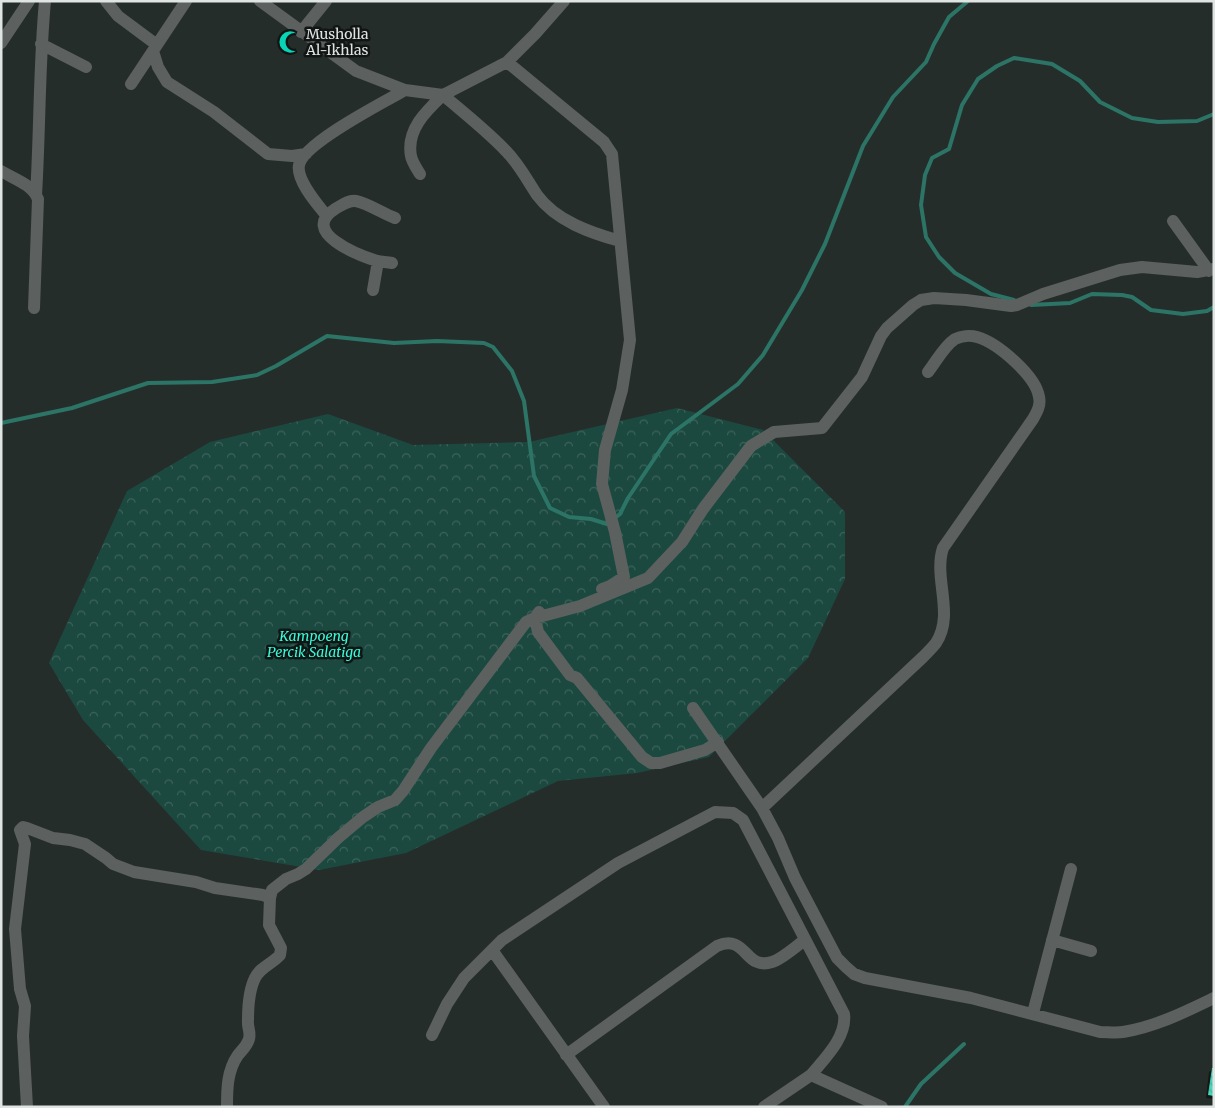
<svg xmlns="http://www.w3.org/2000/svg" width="1215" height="1108" font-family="Merriweather,serif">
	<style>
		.forest { fill: url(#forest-crowns) }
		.shadow { fill: #0007 }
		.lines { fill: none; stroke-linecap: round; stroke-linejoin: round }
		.stream { stroke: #2c7566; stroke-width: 4 }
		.building { fill: url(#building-back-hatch) }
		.minor { stroke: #5c605e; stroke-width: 12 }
		.labels { text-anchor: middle; stroke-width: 5; stroke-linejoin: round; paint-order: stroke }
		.poi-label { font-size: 14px; fill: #dfe5e3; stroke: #111514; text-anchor: start }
		.park-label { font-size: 14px; font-style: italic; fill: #33fdda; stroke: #111514 }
	</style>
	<defs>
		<pattern id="forest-crowns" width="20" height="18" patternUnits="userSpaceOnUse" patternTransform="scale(1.25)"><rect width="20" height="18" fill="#1b493f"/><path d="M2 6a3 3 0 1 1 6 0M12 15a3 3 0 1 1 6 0" fill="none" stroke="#3c635b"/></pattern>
		<pattern id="building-back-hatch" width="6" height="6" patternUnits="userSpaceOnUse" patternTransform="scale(1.25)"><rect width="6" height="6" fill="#47d6ba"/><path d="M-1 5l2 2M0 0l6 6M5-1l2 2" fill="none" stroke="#46b29c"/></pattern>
	</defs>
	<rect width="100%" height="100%" fill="#252d2b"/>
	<path class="forest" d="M 677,408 L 763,430 L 845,512 L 845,579 L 808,658 L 709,757 L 637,773 L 558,781 L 406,853 L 319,870 L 201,850 L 83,720 L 49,663 L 127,491 L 210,442 L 328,414 L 413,445 L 529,442 Z"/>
	<path class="shadow" d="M 1212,1069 L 1214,1069 L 1214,1099 L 1206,1098 L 1209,1072 Z"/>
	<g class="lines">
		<path class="stream" d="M 1014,300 L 991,294 L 955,273 L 939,257 L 926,237 L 921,205 L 925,175 L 932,158 L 949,149 L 962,105 L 978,79 L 997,66 L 1014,58 L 1052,64 L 1080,81 L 1100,102 L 1132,118 L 1158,122 L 1197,121 L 1214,114
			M 1031,305 L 1070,303 L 1092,294 L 1122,295 L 1132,297 L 1151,310 L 1183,314 L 1207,311 L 1214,307
			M 1,423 L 72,408 L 148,383 L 212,382 L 257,375 L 276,366 L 327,336 L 394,343 L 437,341 L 484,343 L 493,347 L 512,371 L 524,401 L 534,476 L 550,508 L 569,517 L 591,519 L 607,524 L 620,514 L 628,498 L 671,434 L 738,384 L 763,355 L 802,290 L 825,244 L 863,146 L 893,97 L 926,62 L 934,44 L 949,17 L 968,1
			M 905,1107 L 921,1084 L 964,1044"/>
	</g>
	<path class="building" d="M 1212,1068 L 1214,1068 L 1214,1096 L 1208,1095 Z"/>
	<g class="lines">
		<path class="minor" d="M 106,1 L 118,16 L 157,45
			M 260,1 L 356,71 L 405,90 L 443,95 L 507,62 L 535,34 L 564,1
			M 301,32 L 326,1
			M 1,43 L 29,1
			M 41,44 L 86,67
			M 153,51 L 158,67 L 167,82 L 214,112 L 268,154 L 292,156 L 306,154
			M 507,62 L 604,142 L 612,154 L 630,340 L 622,390 L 605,450 L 602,484 L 615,532 L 624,577 L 610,586 L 602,589
			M 131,84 L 186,1
			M 1,171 C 14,179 32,184 38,199 L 34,308
			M 420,174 C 417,169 412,162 411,156 C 406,130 426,111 443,95 C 464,113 487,131 506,151 C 519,164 527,180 537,195 C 556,221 591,233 620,241
			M 36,195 C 40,130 39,65 45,1
			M 326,215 C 317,204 296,180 299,165 C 303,143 384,102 405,90
			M 1173,221 L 1209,271
			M 392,263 C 387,262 382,262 377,261 C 358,255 299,232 335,209 C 342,205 348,200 356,201 C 367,203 384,214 395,218
			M 373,290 L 378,261
			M 539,612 L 535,618 L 538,632 L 570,675 L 577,678 L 642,757 L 651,763 L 660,763 L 705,750 L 718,742
			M 693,708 L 762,808 L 778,838 L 795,878 L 837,958 L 846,967 L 854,974 L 865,978 L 971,998 L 1100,1032 C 1108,1032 1116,1033 1123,1032 C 1155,1027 1185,1012 1214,998
			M 762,808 L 923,657 C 927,653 932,648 936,643 C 955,614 933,578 943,548 L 1033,419 C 1037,412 1041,405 1039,397 C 1036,376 998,343 977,337 C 970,335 961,336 955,339 C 944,346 936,362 928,372
			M 1052,940 L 1091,951
			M 492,950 L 604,1107
			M 1033,1013 L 1071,869
			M 432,1035 L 447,1004 L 464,978 L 502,940 L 618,863 L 715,812 L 733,813 L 743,820 L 844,1014 C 847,1037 825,1058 811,1075 L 882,1107
			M 566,1055 L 717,946 C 747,933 744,971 772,962 C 782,959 796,946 805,940
			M 27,1107 L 23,1036 L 25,1006 L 20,989 L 15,929 L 25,844 L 20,830 L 23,827 L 27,828 L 53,838 L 70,840 L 85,844 L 106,858 L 113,864 L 134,872 L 196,882 L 215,888 L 263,895 L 270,898
			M 227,1107 C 227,1089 227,1071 238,1055 C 242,1050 247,1046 249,1039 C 251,1032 247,1027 248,1020 C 248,1007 249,990 255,978 C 260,967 272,964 280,955 L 281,948 L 269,925 L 270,898 L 272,890 L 286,879 L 298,874 L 306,869 L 338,838 L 363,817 L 378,807 L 395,800 L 403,791 L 431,748 L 526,622 L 535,618 L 580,606 L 648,578 L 682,542 L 703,509 L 751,446 L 774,432 L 822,428 L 862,377 L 881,336 L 887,328 L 913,305 L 921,300 L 934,298 L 966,300 L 1011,306 L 1017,305 L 1043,294 L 1120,270 L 1142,267 L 1197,272 L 1214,269
			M 764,1107 L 811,1075"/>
	</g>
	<defs>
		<symbol id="mosque-bare" viewBox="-9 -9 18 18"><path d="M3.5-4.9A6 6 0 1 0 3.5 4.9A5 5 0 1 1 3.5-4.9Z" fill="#07d5b6" stroke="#111514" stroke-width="2.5" paint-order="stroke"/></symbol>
	</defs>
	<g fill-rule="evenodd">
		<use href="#mosque-bare" x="274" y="26" width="32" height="32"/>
	</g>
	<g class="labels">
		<g class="poi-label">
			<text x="306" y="39">Musholla<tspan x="306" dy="16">Al-Ikhlas</tspan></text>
		</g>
		<g class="park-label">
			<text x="314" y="641">Kampoeng<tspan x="314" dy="16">Percik Salatiga</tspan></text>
		</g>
	</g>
	<rect width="1215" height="1108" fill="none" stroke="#dfe5e3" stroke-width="5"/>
</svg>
